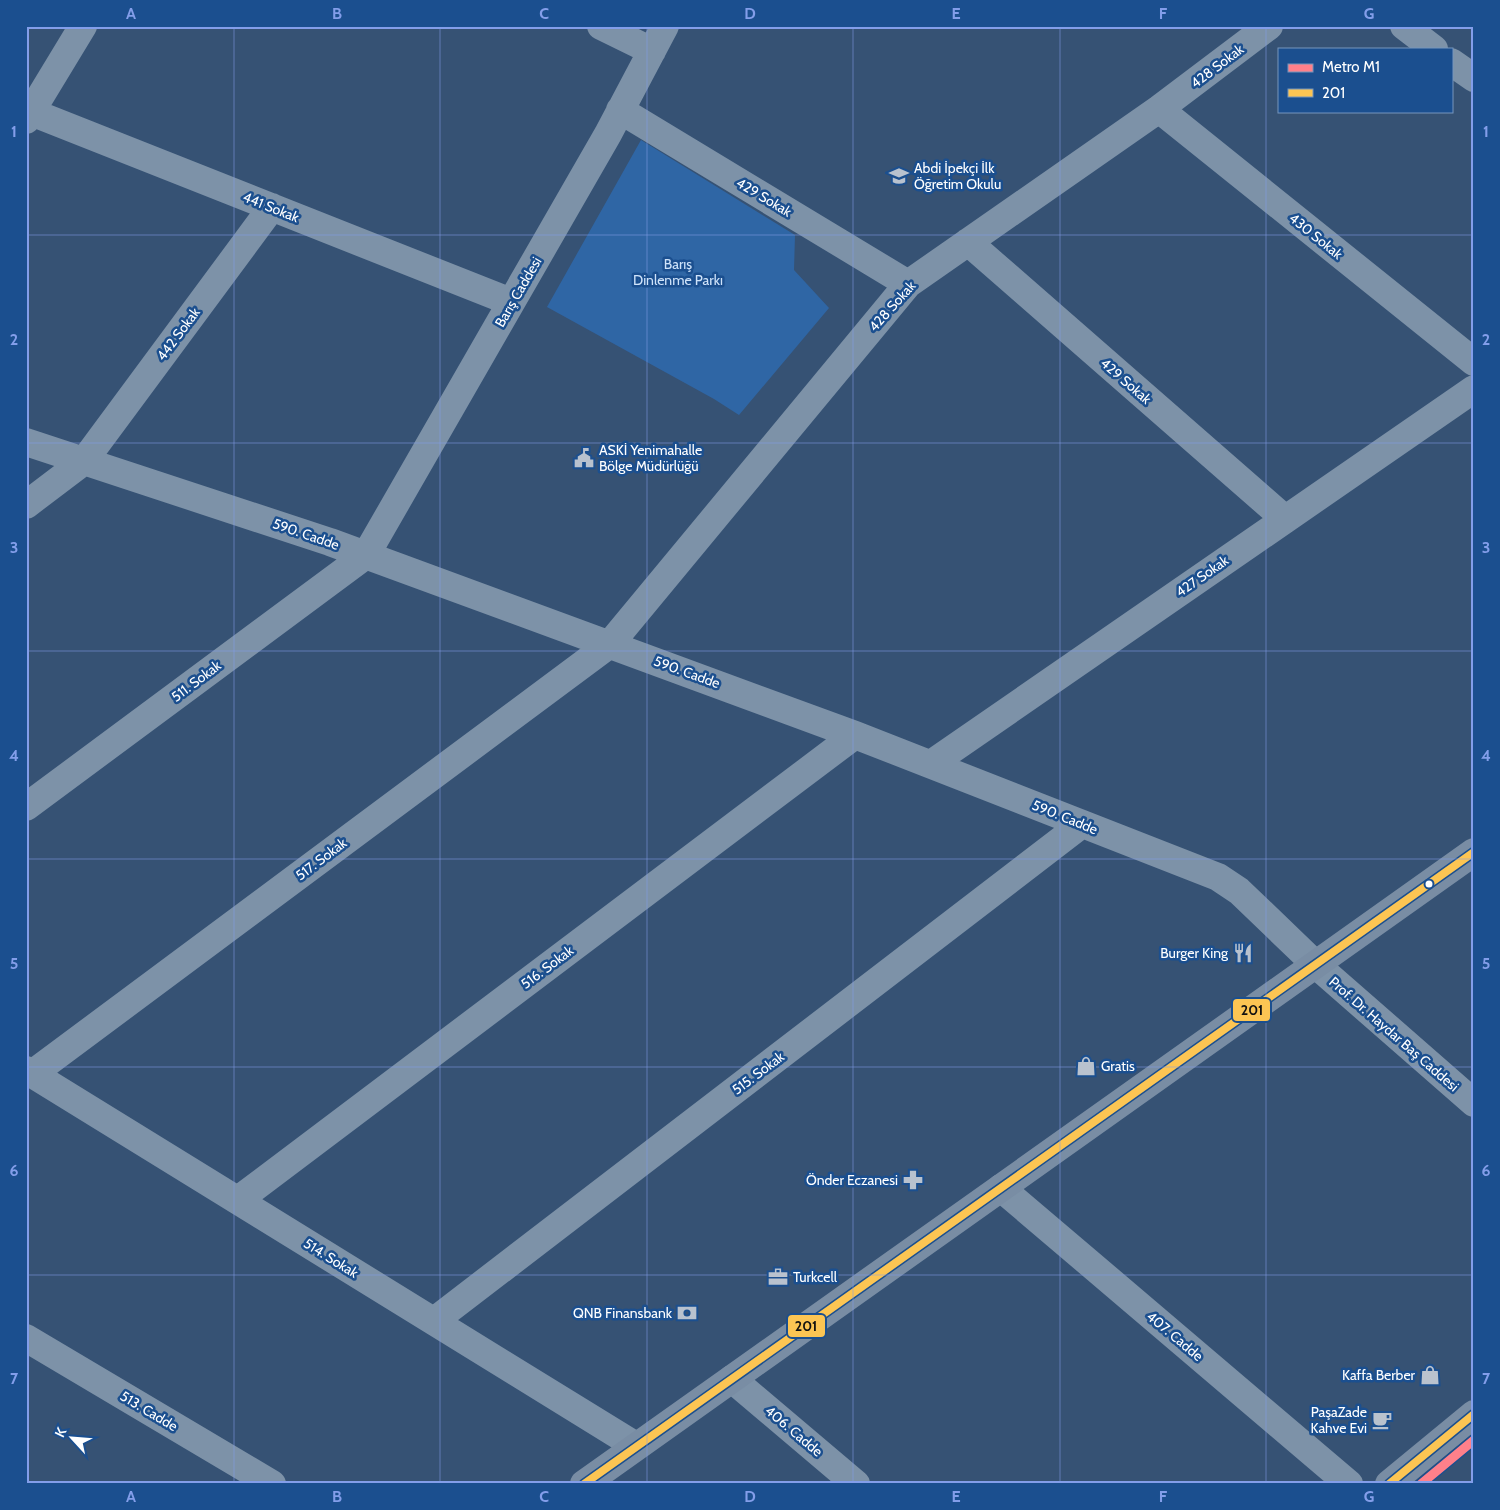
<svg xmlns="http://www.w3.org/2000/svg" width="1500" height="1510" font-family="Cabin,sans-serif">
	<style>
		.green { fill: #2f66a5 }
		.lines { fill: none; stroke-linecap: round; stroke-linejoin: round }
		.minor { stroke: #7d92a8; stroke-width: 28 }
		.tertiary { stroke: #7d92a8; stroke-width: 28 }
		.secondary { stroke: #798da4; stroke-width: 28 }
		.bus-1-casing { stroke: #1b4f8f; stroke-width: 11 }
		.bus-1 { stroke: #fcc553; stroke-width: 8 }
		.metro-1-casing { stroke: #1b4f8f; stroke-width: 12 }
		.metro-1 { stroke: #ff808a; stroke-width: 9 }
		.grid { fill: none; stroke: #839eea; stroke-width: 1; stroke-opacity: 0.55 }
		.bus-dot { fill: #fff; stroke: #1b4f8f; stroke-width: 2 }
		.labels { text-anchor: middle; stroke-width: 5; stroke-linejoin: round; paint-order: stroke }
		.street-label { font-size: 14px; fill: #fff; stroke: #1b4f8f }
		.poi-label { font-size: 14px; fill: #fff; stroke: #1b4f8f; text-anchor: end }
		.park-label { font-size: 14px; fill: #cfe3fa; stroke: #1b4f8f }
		.line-badge { stroke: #1b4f8f; stroke-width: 2 }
		.pale-badge-label { font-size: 14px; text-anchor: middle; font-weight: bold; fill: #111 }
		.neatline { fill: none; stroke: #839eea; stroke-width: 2 }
		.grid-label { font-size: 16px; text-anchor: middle; font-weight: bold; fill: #839eea }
	</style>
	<rect width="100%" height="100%" fill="#365274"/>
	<path class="green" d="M 641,140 L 795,235 L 794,270 L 829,308 L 739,415 L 714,399 L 547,307 Z"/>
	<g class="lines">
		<path class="minor" d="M 601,26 L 652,51
			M 1404,26 L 1434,49
			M 1451,62 L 1474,78
			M 1159,109 L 1474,362
			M 620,110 L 908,284
			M 31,112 L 511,302
			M 26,120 L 83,26
			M 968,242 L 1285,519
			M 26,442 L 330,542 L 855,735 L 1218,877 L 1239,891 L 1315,964 L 1474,1103
			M 26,505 L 84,461 L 272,207
			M 931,764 L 1474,389
			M 26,807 L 366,555 L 608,134 L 665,26
			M 26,1070 L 636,1446
			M 32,1074 L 610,644 L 908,284 L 1159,109 L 1269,26
			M 1001,1188 L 1349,1484
			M 238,1200 L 855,735
			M 434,1321 L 1082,824
			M 732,1379 L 856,1484"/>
		<path class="tertiary" d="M 26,1338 L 272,1484"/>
		<path class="secondary" d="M 584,1484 L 1474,852
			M 1389,1484 L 1474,1414"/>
		<defs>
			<path id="bus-1" d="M 584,1484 L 1474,852
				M 1389,1484 L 1474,1414"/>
		</defs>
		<use href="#bus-1" class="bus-1-casing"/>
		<use href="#bus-1" class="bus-1"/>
		<defs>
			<path id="metro-1" d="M 1421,1484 L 1474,1440"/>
		</defs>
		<use href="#metro-1" class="metro-1-casing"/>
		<use href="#metro-1" class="metro-1"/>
	</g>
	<path class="grid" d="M 234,26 L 234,1484M 440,26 L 440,1484M 647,26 L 647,1484M 853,26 L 853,1484M 1060,26 L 1060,1484M 1266,26 L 1266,1484M 26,235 L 1474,235M 26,443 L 1474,443M 26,651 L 1474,651M 26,859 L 1474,859M 26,1067 L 1474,1067M 26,1275 L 1474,1275"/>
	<defs>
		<symbol id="school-bare" viewBox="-9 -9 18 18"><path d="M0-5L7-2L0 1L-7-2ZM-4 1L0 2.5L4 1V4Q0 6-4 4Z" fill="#b9c2ce" stroke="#1b4f8f" stroke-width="2.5" paint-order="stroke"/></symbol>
		<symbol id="civic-bare" viewBox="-9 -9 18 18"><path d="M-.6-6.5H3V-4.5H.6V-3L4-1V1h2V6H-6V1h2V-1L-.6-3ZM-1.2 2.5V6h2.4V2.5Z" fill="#b9c2ce" stroke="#1b4f8f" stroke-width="2.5" paint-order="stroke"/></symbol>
		<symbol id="restaurant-bare" viewBox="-9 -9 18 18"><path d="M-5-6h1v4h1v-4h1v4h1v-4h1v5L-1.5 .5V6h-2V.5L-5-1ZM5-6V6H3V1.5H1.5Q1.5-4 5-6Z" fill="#b9c2ce" stroke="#1b4f8f" stroke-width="2.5" paint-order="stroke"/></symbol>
		<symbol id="shop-bare" viewBox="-9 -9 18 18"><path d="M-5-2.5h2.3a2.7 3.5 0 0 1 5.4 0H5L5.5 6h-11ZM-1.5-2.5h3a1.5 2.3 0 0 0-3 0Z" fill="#b9c2ce" stroke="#1b4f8f" stroke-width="2.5" paint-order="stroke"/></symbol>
		<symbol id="pharmacy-bare" viewBox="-9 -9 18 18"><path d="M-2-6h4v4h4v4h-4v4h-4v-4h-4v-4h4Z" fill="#b9c2ce" stroke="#1b4f8f" stroke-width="2.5" paint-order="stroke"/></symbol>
		<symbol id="office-bare" viewBox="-9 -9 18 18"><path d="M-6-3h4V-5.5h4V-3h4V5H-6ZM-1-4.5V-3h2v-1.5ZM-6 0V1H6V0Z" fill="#b9c2ce" stroke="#1b4f8f" stroke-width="2.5" paint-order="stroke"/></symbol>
		<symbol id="bank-bare" viewBox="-9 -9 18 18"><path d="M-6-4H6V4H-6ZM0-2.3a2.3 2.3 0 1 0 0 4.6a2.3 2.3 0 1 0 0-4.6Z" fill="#b9c2ce" stroke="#1b4f8f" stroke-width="2.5" paint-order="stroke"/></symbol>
		<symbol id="cafe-bare" viewBox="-9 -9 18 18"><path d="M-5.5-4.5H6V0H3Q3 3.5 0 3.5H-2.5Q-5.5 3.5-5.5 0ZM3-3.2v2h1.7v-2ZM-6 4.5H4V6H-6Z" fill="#b9c2ce" stroke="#1b4f8f" stroke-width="2.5" paint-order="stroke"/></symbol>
	</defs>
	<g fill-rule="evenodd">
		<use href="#school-bare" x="885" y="162" width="28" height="28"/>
		<use href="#civic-bare" x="570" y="444" width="28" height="28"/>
		<use href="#restaurant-bare" x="1229" y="939" width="28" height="28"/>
		<use href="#shop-bare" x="1072" y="1052" width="28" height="28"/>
		<use href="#pharmacy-bare" x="899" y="1166" width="28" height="28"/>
		<use href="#office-bare" x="764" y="1263" width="28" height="28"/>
		<use href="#bank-bare" x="673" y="1299" width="28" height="28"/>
		<use href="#shop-bare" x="1416" y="1361" width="28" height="28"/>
		<use href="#cafe-bare" x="1368" y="1406" width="28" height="28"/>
	</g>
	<circle class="bus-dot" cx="1429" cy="884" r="4.5"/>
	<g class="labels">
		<g class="street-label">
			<text transform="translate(1217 66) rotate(-37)" y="5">428 Sokak</text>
			<text transform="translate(764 197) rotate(31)" y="5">429 Sokak</text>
			<text transform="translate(271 207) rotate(22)" y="5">441 Sokak</text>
			<text transform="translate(1316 236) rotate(39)" y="5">430 Sokak</text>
			<text transform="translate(518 292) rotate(-60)" y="5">Barış Caddesi</text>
			<text transform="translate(892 306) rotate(-48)" y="5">428 Sokak</text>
			<text transform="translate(178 334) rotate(-53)" y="5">442 Sokak</text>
			<text transform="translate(1126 381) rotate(41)" y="5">429 Sokak</text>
			<text transform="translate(306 534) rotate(19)" y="5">590. Cadde</text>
			<text transform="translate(1202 576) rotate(-35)" y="5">427 Sokak</text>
			<text transform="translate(687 672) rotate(20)" y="5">590. Cadde</text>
			<text transform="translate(196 681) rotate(-37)" y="5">511. Sokak</text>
			<text transform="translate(1065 817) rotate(22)" y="5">590. Cadde</text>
			<text transform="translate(321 859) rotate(-37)" y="5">517. Sokak</text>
			<text transform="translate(547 967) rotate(-37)" y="5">516. Sokak</text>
			<text transform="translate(1394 1034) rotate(41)" y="5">Prof. Dr. Haydar Baş Caddesi</text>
			<text transform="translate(758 1073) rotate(-37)" y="5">515. Sokak</text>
			<text transform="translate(331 1258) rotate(32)" y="5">514. Sokak</text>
			<text transform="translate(1175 1336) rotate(40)" y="5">407. Cadde</text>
			<text transform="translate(149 1411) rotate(31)" y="5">513. Cadde</text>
			<text transform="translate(794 1431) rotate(40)" y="5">406. Cadde</text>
		</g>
		<g class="poi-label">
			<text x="914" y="173" text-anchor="start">Abdi İpekçi İlk<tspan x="914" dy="16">Öğretim Okulu</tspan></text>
			<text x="599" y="455" text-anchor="start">ASKİ Yenimahalle<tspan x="599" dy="16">Bölge Müdürlüğü</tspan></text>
			<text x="1228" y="958">Burger King</text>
			<text x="1101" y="1071" text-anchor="start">Gratis</text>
			<text x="898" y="1185">Önder Eczanesi</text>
			<text x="793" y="1282" text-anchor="start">Turkcell</text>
			<text x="672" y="1318">QNB Finansbank</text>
			<text x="1415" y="1380">Kaffa Berber</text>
			<text x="1367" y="1417">PaşaZade<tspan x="1367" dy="16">Kahve Evi</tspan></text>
		</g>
		<g class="park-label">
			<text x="678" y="269">Barış<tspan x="678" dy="16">Dinlenme Parkı</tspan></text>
		</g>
	</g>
	<g class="line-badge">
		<rect x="1232" y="998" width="39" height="24" rx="5" fill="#fcc553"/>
		<rect x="787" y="1314" width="39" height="24" rx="5" fill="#fcc553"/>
	</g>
	<g class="pale-badge-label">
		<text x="1252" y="1015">201</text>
		<text x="806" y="1331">201</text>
	</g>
	<rect width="1500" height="1510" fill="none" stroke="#1b4f8f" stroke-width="55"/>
	<rect x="1278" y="48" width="175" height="65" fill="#1b4f8f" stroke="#7695bc"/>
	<rect x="1288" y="64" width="25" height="8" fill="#ff808a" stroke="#7695bc"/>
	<text x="1322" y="72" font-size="15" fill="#ffffff">Metro M1</text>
	<rect x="1288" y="89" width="25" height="8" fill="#fcc553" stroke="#7695bc"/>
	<text x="1322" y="98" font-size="15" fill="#ffffff">201</text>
	<g transform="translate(72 1438) rotate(296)" stroke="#1b4f8f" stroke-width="4" paint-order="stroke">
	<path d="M0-4L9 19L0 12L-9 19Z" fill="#ffffff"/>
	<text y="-8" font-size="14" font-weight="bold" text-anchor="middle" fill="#ffffff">K</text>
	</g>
	<rect x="28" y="28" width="1444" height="1454" class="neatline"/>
	<g class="grid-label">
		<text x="131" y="19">A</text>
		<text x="337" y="19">B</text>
		<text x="544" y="19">C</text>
		<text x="750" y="19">D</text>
		<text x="956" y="19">E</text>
		<text x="1163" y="19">F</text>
		<text x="1369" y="19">G</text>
		<text x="14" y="137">1</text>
		<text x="1486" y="137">1</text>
		<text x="14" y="345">2</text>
		<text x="1486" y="345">2</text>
		<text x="14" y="553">3</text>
		<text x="1486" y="553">3</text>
		<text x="14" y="761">4</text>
		<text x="1486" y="761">4</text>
		<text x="14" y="969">5</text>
		<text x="1486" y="969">5</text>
		<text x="14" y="1176">6</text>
		<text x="1486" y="1176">6</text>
		<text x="14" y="1384">7</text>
		<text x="1486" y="1384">7</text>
		<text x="131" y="1502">A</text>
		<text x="337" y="1502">B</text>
		<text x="544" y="1502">C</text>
		<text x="750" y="1502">D</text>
		<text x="956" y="1502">E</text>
		<text x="1163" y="1502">F</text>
		<text x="1369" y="1502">G</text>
	</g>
</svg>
